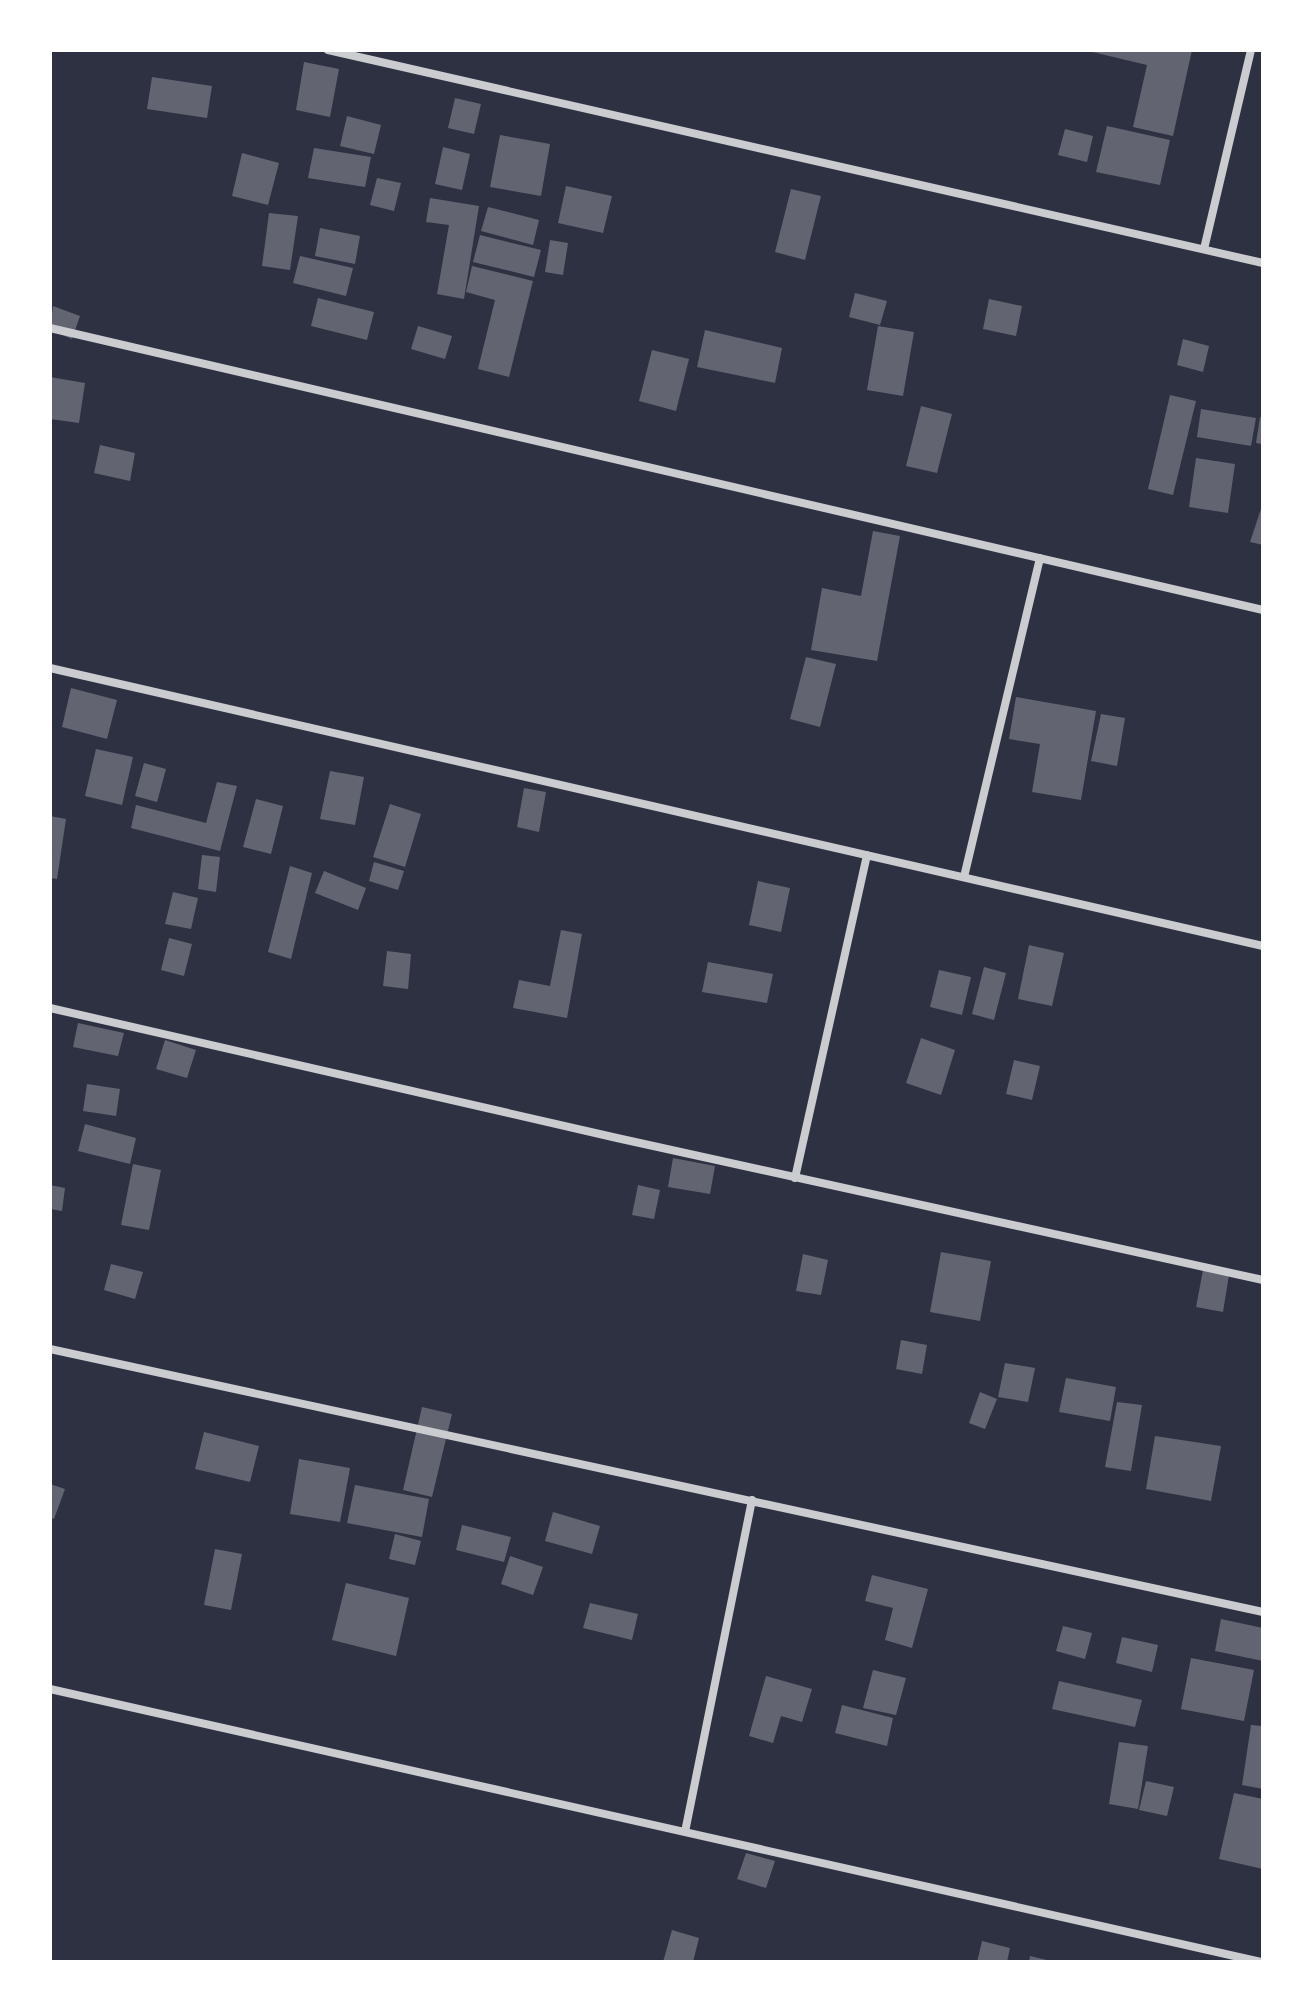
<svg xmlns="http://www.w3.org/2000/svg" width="1313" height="2012" font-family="'Space Grotesk',sans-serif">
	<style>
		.building { fill: #626471 }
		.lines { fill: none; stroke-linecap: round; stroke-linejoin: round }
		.minor { stroke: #caccd0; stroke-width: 8 }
	</style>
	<rect width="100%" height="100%" fill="#2d3142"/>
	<path class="building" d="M 1084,50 L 1192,50 L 1173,136 L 1133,127 L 1147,65 Z
		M 304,62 L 339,69 L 330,117 L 296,110 Z
		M 152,77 L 212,86 L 207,118 L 147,109 Z
		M 455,98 L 481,104 L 474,134 L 448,128 Z
		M 347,116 L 381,125 L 374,154 L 340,146 Z
		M 1107,126 L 1170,140 L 1160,185 L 1096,172 Z
		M 1065,129 L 1093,136 L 1087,162 L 1058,155 Z
		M 500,135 L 550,144 L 541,196 L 490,187 Z
		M 443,147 L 470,154 L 462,190 L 435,184 Z
		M 314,148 L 371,157 L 365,187 L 308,178 Z
		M 242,153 L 279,163 L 268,205 L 232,196 Z
		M 377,178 L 401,183 L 394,211 L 370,205 Z
		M 566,186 L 612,196 L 603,233 L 558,223 Z
		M 791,189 L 821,196 L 805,260 L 775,252 Z
		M 430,198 L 479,206 L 464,299 L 437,294 L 449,225 L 426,222 Z
		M 488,207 L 539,220 L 533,245 L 481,231 Z
		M 269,213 L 298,216 L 290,270 L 262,266 Z
		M 320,228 L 360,236 L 355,264 L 315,256 Z
		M 480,235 L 541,250 L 534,277 L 473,262 Z
		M 550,240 L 568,243 L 563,275 L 545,272 Z
		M 300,256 L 353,268 L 346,296 L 293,283 Z
		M 472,266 L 533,281 L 509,377 L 478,369 L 495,300 L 466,292 Z
		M 855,293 L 887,301 L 880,325 L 849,317 Z
		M 318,298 L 374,312 L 367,340 L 311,326 Z
		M 989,299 L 1022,306 L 1016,336 L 983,329 Z
		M 53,306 L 80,316 L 72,339 L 50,330 Z
		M 418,326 L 452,336 L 445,359 L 411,349 Z
		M 878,326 L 914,332 L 903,396 L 867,390 Z
		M 705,330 L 782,348 L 775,383 L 697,367 Z
		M 1183,339 L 1209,346 L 1203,372 L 1177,365 Z
		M 652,350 L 689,359 L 676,411 L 639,401 Z
		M 50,377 L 85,383 L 79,423 L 50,419 Z
		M 1170,395 L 1196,401 L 1173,495 L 1148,489 Z
		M 921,406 L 952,414 L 937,473 L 906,466 Z
		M 1201,409 L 1256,418 L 1251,446 L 1197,437 Z
		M 1260,417 L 1263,418 L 1263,444 L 1256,443 Z
		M 100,445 L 135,453 L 130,481 L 94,473 Z
		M 1196,458 L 1235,464 L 1228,513 L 1189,507 Z
		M 1263,503 L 1263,545 L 1250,542 Z
		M 873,531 L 900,536 L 877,661 L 811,650 L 822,588 L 861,596 Z
		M 806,657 L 836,664 L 820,727 L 790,719 Z
		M 71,688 L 117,700 L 107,739 L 62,727 Z
		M 1016,697 L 1096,711 L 1081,800 L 1032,792 L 1040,744 L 1009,739 Z
		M 1101,714 L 1125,718 L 1117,766 L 1091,761 Z
		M 96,749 L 133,757 L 122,805 L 85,796 Z
		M 144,763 L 166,769 L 157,802 L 135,796 Z
		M 330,771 L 364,777 L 355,825 L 320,819 Z
		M 217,782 L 237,786 L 220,851 L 131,828 L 136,805 L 206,823 Z
		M 524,788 L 546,792 L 539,832 L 517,827 Z
		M 256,799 L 283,806 L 271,854 L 243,847 Z
		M 390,804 L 421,814 L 405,867 L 373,857 Z
		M 50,816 L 66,819 L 57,879 L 50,878 Z
		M 202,855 L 220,857 L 216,892 L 198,889 Z
		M 374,862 L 404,871 L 398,890 L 369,881 Z
		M 290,866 L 312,873 L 291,959 L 268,952 Z
		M 324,871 L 366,888 L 358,910 L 315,893 Z
		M 758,881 L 790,888 L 781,932 L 749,925 Z
		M 173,892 L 198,898 L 191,929 L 165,924 Z
		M 561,930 L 582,934 L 567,1018 L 513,1008 L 519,980 L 550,986 Z
		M 169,938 L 192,944 L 184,976 L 161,970 Z
		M 1029,945 L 1064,953 L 1052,1006 L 1018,999 Z
		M 387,951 L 411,954 L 408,989 L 383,986 Z
		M 708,962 L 773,974 L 767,1003 L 702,992 Z
		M 984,967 L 1006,973 L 994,1020 L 972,1014 Z
		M 939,970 L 971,977 L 962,1015 L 930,1007 Z
		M 78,1023 L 124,1033 L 118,1056 L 73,1047 Z
		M 921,1038 L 955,1050 L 941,1095 L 906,1083 Z
		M 165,1040 L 196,1050 L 187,1078 L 156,1069 Z
		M 1014,1060 L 1040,1066 L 1032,1100 L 1006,1094 Z
		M 87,1084 L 120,1089 L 116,1116 L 83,1111 Z
		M 85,1124 L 136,1138 L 130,1164 L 78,1151 Z
		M 673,1158 L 715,1166 L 710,1194 L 668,1187 Z
		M 133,1164 L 161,1170 L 149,1230 L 121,1225 Z
		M 50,1185 L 65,1188 L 62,1211 L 50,1209 Z
		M 638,1185 L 660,1190 L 654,1219 L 632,1215 Z
		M 941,1252 L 991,1261 L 980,1321 L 930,1312 Z
		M 803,1254 L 828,1260 L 821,1295 L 796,1291 Z
		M 111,1264 L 143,1272 L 135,1299 L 104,1290 Z
		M 1203,1270 L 1229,1275 L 1223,1312 L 1196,1307 Z
		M 901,1340 L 927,1345 L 922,1374 L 896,1369 Z
		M 1005,1363 L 1035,1368 L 1028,1402 L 998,1397 Z
		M 1066,1378 L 1116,1387 L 1110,1421 L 1059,1412 Z
		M 980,1392 L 997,1399 L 985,1429 L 969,1423 Z
		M 1117,1402 L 1142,1405 L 1131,1471 L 1105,1467 Z
		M 422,1407 L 452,1414 L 432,1497 L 403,1490 Z
		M 204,1432 L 259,1446 L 250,1482 L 195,1469 Z
		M 1155,1436 L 1221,1446 L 1211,1501 L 1146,1489 Z
		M 299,1459 L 350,1468 L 340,1522 L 290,1514 Z
		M 50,1484 L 65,1489 L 54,1519 L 50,1518 Z
		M 355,1485 L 429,1499 L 422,1537 L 347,1523 Z
		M 553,1512 L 600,1526 L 592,1554 L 545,1541 Z
		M 462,1525 L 511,1537 L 504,1562 L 456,1550 Z
		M 395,1534 L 421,1541 L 415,1565 L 389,1559 Z
		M 215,1549 L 242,1554 L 231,1610 L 204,1605 Z
		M 510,1556 L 543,1567 L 533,1595 L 501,1584 Z
		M 872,1575 L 928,1589 L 912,1648 L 885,1640 L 893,1608 L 865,1601 Z
		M 346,1583 L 409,1598 L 396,1656 L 332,1640 Z
		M 590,1603 L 638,1614 L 632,1640 L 583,1628 Z
		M 1221,1619 L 1263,1628 L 1263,1661 L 1215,1651 Z
		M 1063,1626 L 1092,1633 L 1085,1659 L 1056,1651 Z
		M 1122,1637 L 1158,1645 L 1152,1672 L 1116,1663 Z
		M 1191,1658 L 1254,1670 L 1244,1721 L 1181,1709 Z
		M 873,1670 L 906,1678 L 896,1715 L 863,1708 Z
		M 766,1676 L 812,1689 L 802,1722 L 781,1716 L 773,1743 L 749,1736 Z
		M 1059,1681 L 1142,1700 L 1135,1727 L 1052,1709 Z
		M 842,1705 L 893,1718 L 887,1746 L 835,1733 Z
		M 1251,1725 L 1263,1726 L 1263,1789 L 1242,1785 Z
		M 1119,1742 L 1148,1746 L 1138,1809 L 1109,1804 Z
		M 1146,1781 L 1174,1787 L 1167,1816 L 1139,1810 Z
		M 1234,1793 L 1263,1799 L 1263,1869 L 1219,1859 Z
		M 746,1853 L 775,1861 L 766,1888 L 737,1879 Z
		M 672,1930 L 699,1938 L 693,1962 L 663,1962 Z
		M 982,1941 L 1010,1948 L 1007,1962 L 977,1962 Z
		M 1030,1956 L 1051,1961 L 1051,1962 L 1029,1962 Z"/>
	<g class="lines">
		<path class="minor" d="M 328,50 L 1263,263
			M 1204,249 L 1251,50
			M 50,328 L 1263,610
			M 50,668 L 1263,946
			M 964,877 L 1040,558
			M 50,1008 L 617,1138 L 1263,1280
			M 795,1178 L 867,855
			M 50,1349 L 1263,1612
			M 50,1689 L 1261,1962
			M 685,1832 L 752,1500"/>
	</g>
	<rect width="1313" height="2012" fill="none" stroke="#ffffff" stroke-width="104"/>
</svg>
